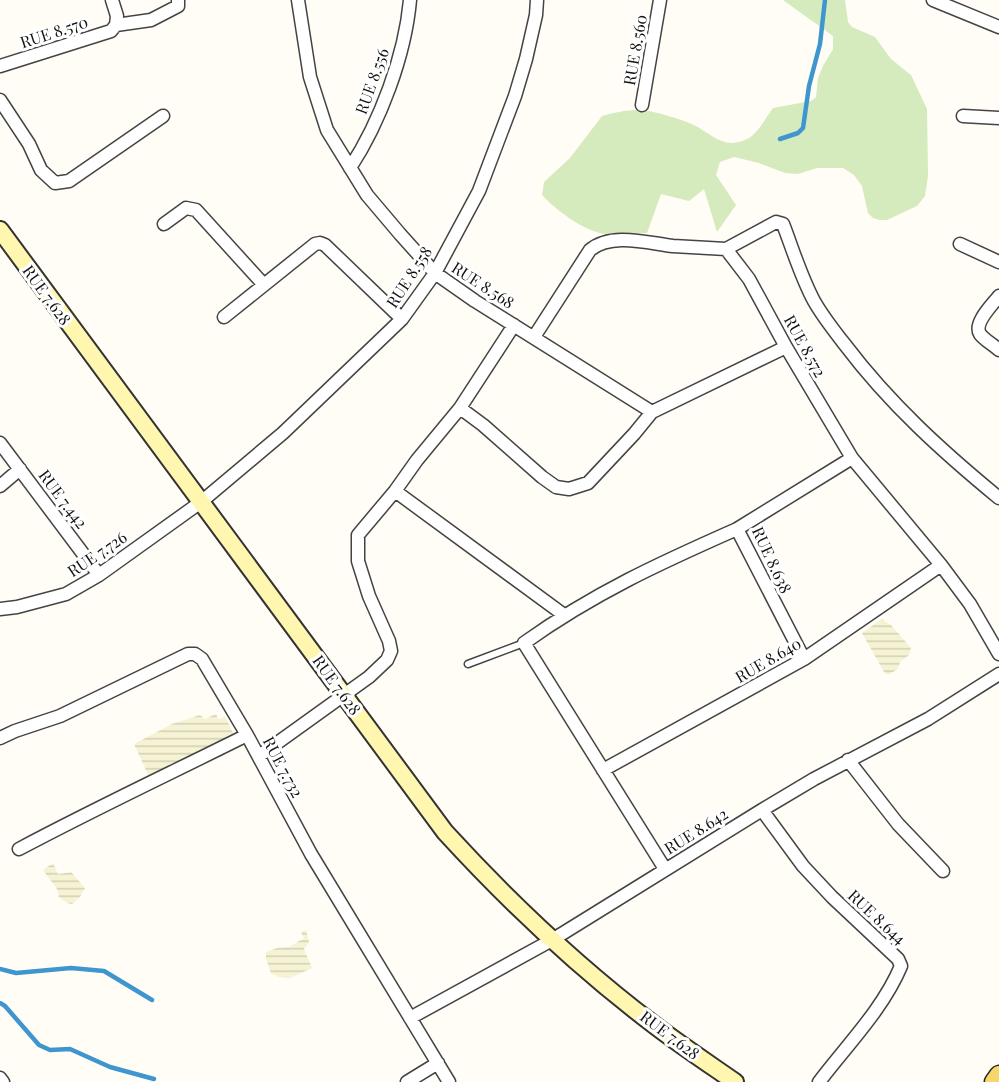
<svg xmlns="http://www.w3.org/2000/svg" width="999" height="1082" font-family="'Playfair Display',serif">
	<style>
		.farmland { fill: url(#farmland-rules) }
		.grass { fill: #d5ebbd }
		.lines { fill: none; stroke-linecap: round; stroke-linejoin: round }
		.stream { stroke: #3f96cf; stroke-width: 4.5 }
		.service-casing { stroke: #444; stroke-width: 9 }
		.minor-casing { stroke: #444; stroke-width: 15 }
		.secondary-casing { stroke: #333; stroke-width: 20 }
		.primary-casing { stroke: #222; stroke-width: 21 }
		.service { stroke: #fff; stroke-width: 6 }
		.minor { stroke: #fff; stroke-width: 12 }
		.secondary { stroke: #fff6b0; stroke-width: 16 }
		.primary { stroke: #f9d66b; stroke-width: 18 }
		.labels { text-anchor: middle; stroke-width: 6; stroke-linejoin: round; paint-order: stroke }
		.street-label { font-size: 16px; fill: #111; stroke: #fff }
	</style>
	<defs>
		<pattern id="farmland-rules" width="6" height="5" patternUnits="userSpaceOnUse" patternTransform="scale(1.5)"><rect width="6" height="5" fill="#f6f3d4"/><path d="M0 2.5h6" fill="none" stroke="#d2cfb5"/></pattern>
	</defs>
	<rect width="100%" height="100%" fill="#fffdf5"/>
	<path class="farmland" d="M 882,619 L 891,625 L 911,648 L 909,655 L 900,662 L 898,669 L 888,675 L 884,672 L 862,633 Z
		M 216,714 L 218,719 L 225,717 L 234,735 L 150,779 L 134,744 L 172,724 L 200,715 L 205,719 Z
		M 53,863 L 58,874 L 71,872 L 85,888 L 80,897 L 72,904 L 67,903 L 59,897 L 57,889 L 43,870 Z
		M 306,930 L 309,942 L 304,949 L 312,968 L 290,978 L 279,977 L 271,973 L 266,959 L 266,952 L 277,948 L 289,947 L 304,938 L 301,932 Z"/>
	<path class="grass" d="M 783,0 L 845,0 L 848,22 L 852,27 L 875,37 L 891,59 L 911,75 L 927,109 L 928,176 L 925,196 L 917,206 L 887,220 L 880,220 L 873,218 L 868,213 L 862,186 L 854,175 L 843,168 L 817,168 L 798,174 L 785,173 L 759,163 L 734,157 L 720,162 L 716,175 L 736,205 L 717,232 L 704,189 L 689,201 L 661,194 L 647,233 C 632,233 614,236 600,233 C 580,228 556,210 542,195 L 544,182 L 570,158 L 602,116 C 616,112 634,108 649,111 C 663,114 681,119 694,125 C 713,135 725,151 749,138 C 759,132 766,117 773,108 L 811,101 L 816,97 L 818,78 L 823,66 L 833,49 L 833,36 Z"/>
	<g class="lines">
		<path class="stream" d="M 780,139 L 798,133 L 803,128 L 809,86 L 820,44 L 825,0
			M 0,969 L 16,973 L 71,968 L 104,971 L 152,1000
			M 0,1003 L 5,1006 L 39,1045 L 50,1050 L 70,1049 L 110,1067 L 154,1079"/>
		<defs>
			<path id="service" d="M 468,664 L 524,643"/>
			<path id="minor" d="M 112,0 L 117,16 L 116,25
				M 298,0 L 310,77 L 327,130 L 367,195 L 400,234 L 435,273 L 475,301 L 652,412 L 786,347
				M 933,0 L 999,27
				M 0,66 L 111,31 L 116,25 L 151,20 L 178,6 L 178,0
				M 0,100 L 29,144 L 41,170 L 55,183 L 69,181 L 163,116
				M 642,105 L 660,0
				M 963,116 L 999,118
				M 350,168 C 380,122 405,56 410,0
				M 164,224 L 186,208 L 196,210 L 264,285
				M 960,244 L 999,262
				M 726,249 L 776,222 L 783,224 C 793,250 801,277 814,301 C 823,317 835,332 846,346 C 890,404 943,452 999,498
				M 999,296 C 993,304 973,323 980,334 C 984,340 994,345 999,350
				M 224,317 L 315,244 L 320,243 L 325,245 L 402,319
				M 534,337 L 590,250 C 611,232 648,243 673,246 C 691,247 708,248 726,249 L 749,279 L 786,347 L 852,458 L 941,565 L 970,604 L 999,654
				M 460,408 L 483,425 L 542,477 L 556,487 L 569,489 L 588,483 L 634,434 L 652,412
				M 0,443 L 99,575
				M 0,486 L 20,469
				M 395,491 L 564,615
				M 0,609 L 17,607 L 66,594 L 99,575 L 201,502 L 283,433 L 402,319 L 435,273 L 479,191 L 515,96 L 526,59 L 536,15 L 537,0
				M 804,659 L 737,529 L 852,458
				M 0,738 L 15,731 L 60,716 L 188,654 L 195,654 L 202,659 L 247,735 L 311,854 L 449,1082
				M 259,756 L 369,677 L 387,660 L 391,651 L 389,641 L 369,596 L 358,561 L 358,535 L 395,491 L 417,460 L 460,408 L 514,325
				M 848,760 L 898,824 L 943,871
				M 603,770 L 804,659 L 941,565
				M 762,810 L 803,866 L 832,897 L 898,959 L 901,966 C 883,1009 847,1045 819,1082
				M 19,849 C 94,809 171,773 247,735
				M 665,869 L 524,643 C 594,593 660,563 737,529
				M 410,1018 L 552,940 L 762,810 L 814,779 L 928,719 L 999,674
				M 0,1078 L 3,1082
				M 407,1082 L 438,1063"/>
			<path id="secondary" d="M 0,230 L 445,832 C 510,903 580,969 657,1027 C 682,1046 709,1064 735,1082"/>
			<path id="primary" d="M 994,1082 L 999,1075"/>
		</defs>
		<use href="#service" class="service-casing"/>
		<use href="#minor" class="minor-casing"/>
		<use href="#secondary" class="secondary-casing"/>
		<use href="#primary" class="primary-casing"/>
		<use href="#service" class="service"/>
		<use href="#minor" class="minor"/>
		<use href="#secondary" class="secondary"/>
		<use href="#primary" class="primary"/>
	</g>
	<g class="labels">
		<g class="street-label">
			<text transform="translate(54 32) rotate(-18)" y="6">RUE 8.570</text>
			<text transform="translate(635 50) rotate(-80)" y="6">RUE 8.560</text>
			<text transform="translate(372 81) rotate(-70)" y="6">RUE 8.556</text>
			<text transform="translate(409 277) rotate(-57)" y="6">RUE 8.558</text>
			<text transform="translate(483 285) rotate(33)" y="6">RUE 8.568</text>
			<text transform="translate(47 295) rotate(54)" y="6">RUE 7.628</text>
			<text transform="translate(805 346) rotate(61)" y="6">RUE 8.572</text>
			<text transform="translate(63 499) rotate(53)" y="6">RUE 7.442</text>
			<text transform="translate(97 554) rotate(-34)" y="6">RUE 7.726</text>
			<text transform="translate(772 560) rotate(65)" y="6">RUE 8.638</text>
			<text transform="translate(768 660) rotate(-30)" y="6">RUE 8.640</text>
			<text transform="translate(337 685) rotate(54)" y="6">RUE 7.628</text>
			<text transform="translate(283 767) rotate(62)" y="6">RUE 7.732</text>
			<text transform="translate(696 831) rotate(-32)" y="6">RUE 8.642</text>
			<text transform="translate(877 917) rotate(43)" y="6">RUE 8.644</text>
			<text transform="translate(670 1035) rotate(37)" y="6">RUE 7.628</text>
		</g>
	</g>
</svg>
